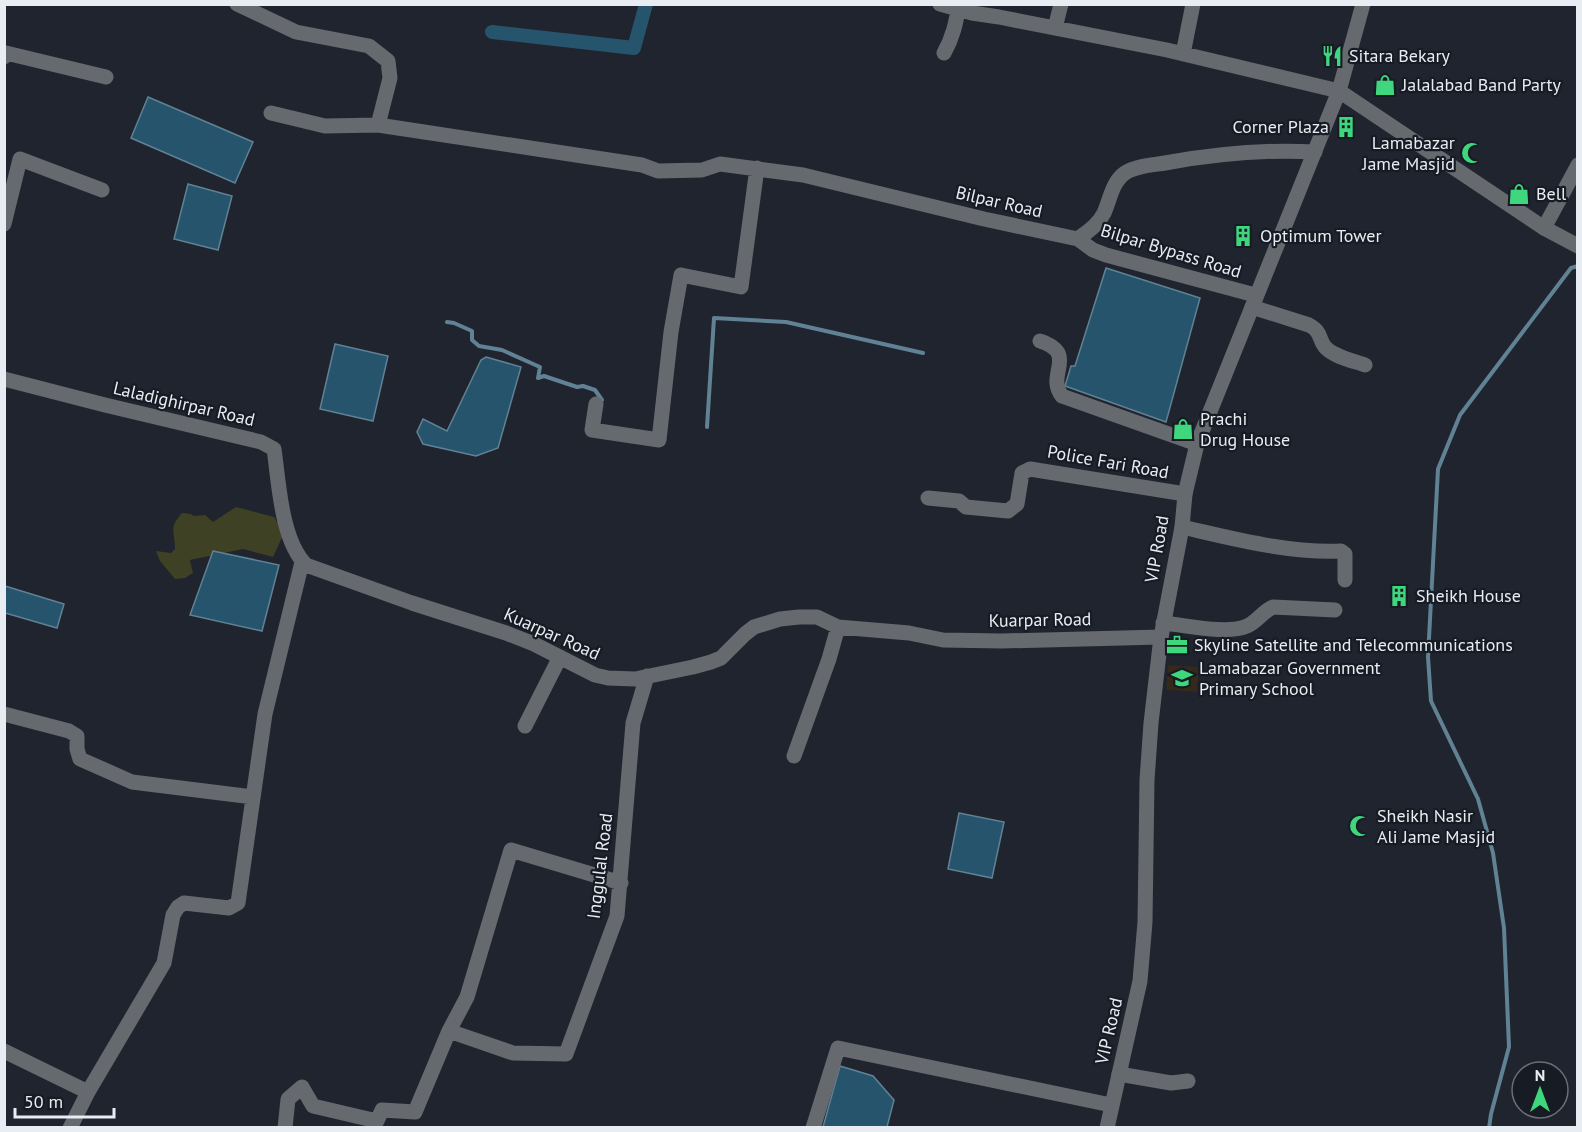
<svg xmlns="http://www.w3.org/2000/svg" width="1582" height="1132" font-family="'PT Sans',sans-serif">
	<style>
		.education { fill: #35291b }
		.green { fill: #3e4123 }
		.water { fill: #26546c; stroke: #608294; stroke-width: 1.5 }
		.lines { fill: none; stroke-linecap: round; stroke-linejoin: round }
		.stream { stroke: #608294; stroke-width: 4 }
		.canal { stroke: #26546c; stroke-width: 14 }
		.minor { stroke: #66696e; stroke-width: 15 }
		.tertiary { stroke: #66696e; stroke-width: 15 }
		.labels { text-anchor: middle; stroke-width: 4.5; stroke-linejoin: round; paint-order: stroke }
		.poi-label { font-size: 18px; fill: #e8ecf3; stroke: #161b24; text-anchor: start }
		.street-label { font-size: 18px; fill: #e8ecf3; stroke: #161b24 }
	</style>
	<rect width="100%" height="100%" fill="#1f242e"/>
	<path class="education" d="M 1168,665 L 1199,667 L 1197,692 L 1166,690 Z"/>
	<path class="green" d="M 236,507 L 274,517 L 284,533 L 273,557 L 243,549 L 190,560 L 193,573 L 185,578 L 175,579 L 160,561 L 156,551 L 171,553 L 175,549 C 175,531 168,529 182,513 L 191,514 L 194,516 L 205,515 L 213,522 Z"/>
	<path class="water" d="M 148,97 L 253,142 L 235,183 L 131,138 Z
		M 188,184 L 232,196 L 218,250 L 174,239 Z
		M 1106,268 L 1200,298 L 1166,422 L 1065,386 L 1071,366 L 1075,366 Z
		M 335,344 L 388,356 L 373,421 L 320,409 Z
		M 486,357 L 521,367 L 498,448 L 476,456 L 423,444 L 417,432 L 423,419 L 447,431 L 481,360 Z
		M 213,551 L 279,565 L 262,631 L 190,615 Z
		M 5,586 L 64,604 L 57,628 L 5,613 Z
		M 959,813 L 1004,822 L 992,878 L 948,869 Z
		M 840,1066 L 873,1076 L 894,1100 L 887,1127 L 823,1127 Z"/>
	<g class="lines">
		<path class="stream" d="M 447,322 L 454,323 L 472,331 L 472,340 L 479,346 L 502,350 L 540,367 L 538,378 L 544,376 L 577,387 L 583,386 L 595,390 L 602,400
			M 707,427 L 714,318 L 786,322 L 923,353
			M 1489,1128 L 1491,1114 L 1509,1047 L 1504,928 L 1493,853 L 1478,799 L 1431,701 L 1428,657 L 1438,469 L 1460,415 L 1571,268 L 1578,266"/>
		<path class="canal" d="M 492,32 L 634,48 L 646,4"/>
		<path class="minor" d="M 237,4 L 296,32 L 369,46 L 388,61 L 390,78 L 378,125
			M 940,4 L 972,13 L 999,17 L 1167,50 L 1339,91
			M 1055,28 L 1061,4
			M 944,53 C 953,37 956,23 959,4
			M 1183,54 L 1193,4
			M 4,57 L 6,53 L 106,77
			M 271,113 L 325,126 L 378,125 L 642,165 L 658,171 L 702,170 L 720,164 L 803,175 L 984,219 L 1078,239 C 1088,231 1098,225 1104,213 C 1110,200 1112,182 1125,173 C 1135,166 1153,165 1165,163 C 1215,154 1264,149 1315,152
			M 4,224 L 20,159 L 102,190
			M 1544,228 L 1578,165
			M 1078,239 L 1093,250 L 1106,255 L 1255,295
			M 1252,307 L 1309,325 C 1322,332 1318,338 1325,347 C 1334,357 1354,361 1365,365
			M 1040,341 C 1079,354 1045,375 1062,396 L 1197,444
			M 4,379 L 105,405 L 261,442 L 274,449 C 279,483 281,540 306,565 L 412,603 L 506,633 L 534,644 L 595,675 L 608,678 L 635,679 L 693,667 L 711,662 L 721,658 L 745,634 L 754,627 L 780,619 L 799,617 L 817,617 L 838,627 L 909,633 L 943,640 L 1002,641 L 1161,637
			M 596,404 L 592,430 L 659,440 L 671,332 L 681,275 L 741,287 L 757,168
			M 928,498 L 959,501 L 966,507 L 1008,511 L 1017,504 L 1022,473 L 1030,469 L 1185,494
			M 1182,527 C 1235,539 1287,553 1341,551 L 1345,554 L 1345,580
			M 1163,623 C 1186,625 1227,635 1247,626 C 1257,622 1263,611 1273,607 L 1335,610
			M 4,714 L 69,731 L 77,736 L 77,749 L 80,759 L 132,782 L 253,797
			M 525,726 L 560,657
			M 794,756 L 829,659 L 838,627
			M 449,1031 L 513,1053 L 566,1054 L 617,916 L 633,723 L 647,676
			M 4,1051 L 88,1092
			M 1119,1074 L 1171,1083 L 1188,1081
			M 70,1128 L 88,1092 L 164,963 L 173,915 L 178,907 L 184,903 L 229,908 L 238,903 L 265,714 L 302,562
			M 285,1128 L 288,1099 L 302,1087 L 313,1106 L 377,1121 L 382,1110 L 415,1112 L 449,1031 L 467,997 L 511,850 L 621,883
			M 813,1128 L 838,1048 L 1111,1105"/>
		<path class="tertiary" d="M 1339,91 L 1544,228 L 1578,246
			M 1107,1128 L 1140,981 L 1145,922 L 1147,780 L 1151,723 L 1161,637 L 1182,527 L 1185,494 L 1197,444 L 1339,91 L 1363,4"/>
	</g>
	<defs>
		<symbol id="restaurant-bare" viewBox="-9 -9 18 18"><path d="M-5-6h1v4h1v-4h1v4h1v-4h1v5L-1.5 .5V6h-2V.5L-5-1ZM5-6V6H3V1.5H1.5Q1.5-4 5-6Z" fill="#3fd77d" stroke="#161b24" stroke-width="2.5" paint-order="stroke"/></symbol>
		<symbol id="shop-bare" viewBox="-9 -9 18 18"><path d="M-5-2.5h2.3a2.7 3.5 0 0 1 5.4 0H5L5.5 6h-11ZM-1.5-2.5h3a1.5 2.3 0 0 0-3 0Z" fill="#3fd77d" stroke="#161b24" stroke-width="2.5" paint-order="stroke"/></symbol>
		<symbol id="building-bare" viewBox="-9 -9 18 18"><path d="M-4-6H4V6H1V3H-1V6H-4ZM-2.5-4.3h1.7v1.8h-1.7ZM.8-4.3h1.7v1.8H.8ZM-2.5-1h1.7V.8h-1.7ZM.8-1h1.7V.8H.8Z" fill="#3fd77d" stroke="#161b24" stroke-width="2.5" paint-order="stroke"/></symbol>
		<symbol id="mosque-bare" viewBox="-9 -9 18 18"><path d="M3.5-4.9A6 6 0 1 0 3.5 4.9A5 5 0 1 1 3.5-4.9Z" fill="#3fd77d" stroke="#161b24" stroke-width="2.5" paint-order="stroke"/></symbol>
		<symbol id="office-bare" viewBox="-9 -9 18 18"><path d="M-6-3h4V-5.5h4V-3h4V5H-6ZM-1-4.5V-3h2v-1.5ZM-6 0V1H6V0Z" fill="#3fd77d" stroke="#161b24" stroke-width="2.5" paint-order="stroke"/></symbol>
		<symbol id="school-bare" viewBox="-9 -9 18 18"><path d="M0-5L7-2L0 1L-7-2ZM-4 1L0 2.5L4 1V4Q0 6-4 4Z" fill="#3fd77d" stroke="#161b24" stroke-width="2.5" paint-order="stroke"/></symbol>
	</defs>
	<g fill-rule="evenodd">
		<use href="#restaurant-bare" x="1317" y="41" width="30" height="30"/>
		<use href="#shop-bare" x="1370" y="70" width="30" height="30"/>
		<use href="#building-bare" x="1331" y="112" width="30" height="30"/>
		<use href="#mosque-bare" x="1457" y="138" width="30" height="30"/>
		<use href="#shop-bare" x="1504" y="179" width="30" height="30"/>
		<use href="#building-bare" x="1228" y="221" width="30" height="30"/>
		<use href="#shop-bare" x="1168" y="414" width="30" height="30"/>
		<use href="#building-bare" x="1384" y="581" width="30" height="30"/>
		<use href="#office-bare" x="1162" y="630" width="30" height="30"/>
		<use href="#school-bare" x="1167" y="663" width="30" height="30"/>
		<use href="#mosque-bare" x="1345" y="811" width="30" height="30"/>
	</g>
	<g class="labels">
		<g class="poi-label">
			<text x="1349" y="62">Sitara Bekary</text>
			<text x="1402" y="91">Jalalabad Band Party</text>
			<text x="1329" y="133" text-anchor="end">Corner Plaza</text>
			<text x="1455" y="149" text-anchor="end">Lamabazar<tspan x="1455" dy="21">Jame Masjid</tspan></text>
			<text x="1536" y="200">Bell</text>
			<text x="1260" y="242">Optimum Tower</text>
			<text x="1200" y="425">Prachi<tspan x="1200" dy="21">Drug House</tspan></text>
			<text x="1416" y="602">Sheikh House</text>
			<text x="1194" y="651">Skyline Satellite and Telecommunications</text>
			<text x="1199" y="674">Lamabazar Government<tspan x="1199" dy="21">Primary School</tspan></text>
			<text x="1377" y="822">Sheikh Nasir<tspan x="1377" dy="21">Ali Jame Masjid</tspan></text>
		</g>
		<g class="street-label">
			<text transform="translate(999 202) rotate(13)" y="6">Bilpar Road</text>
			<text transform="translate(1171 251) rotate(17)" y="6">Bilpar Bypass Road</text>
			<text transform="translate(184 404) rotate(13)" y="6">Laladighirpar Road</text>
			<text transform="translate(1108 462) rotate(10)" y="6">Police Fari Road</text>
			<text transform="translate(1157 549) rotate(-80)" y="6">VIP Road</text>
			<text transform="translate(1040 620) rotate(-1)" y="6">Kuarpar Road</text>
			<text transform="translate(552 634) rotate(24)" y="6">Kuarpar Road</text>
			<text transform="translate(600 866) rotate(-83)" y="6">Inggulal Road</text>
			<text transform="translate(1109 1031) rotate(-77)" y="6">VIP Road</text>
		</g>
	</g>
	<rect width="1582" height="1132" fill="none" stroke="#e8ecf3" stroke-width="12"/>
	<g transform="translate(1540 1090)"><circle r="28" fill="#161b24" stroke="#6a6f77" stroke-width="1.5"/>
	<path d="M0-4.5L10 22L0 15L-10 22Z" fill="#3fd77d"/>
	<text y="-9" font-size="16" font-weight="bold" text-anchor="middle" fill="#e8ecf3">N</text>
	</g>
	<path d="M15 1108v9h99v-9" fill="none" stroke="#e8ecf3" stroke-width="3"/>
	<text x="24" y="1108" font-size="18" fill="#e8ecf3" stroke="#161b24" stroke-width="4.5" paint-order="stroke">50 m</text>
</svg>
